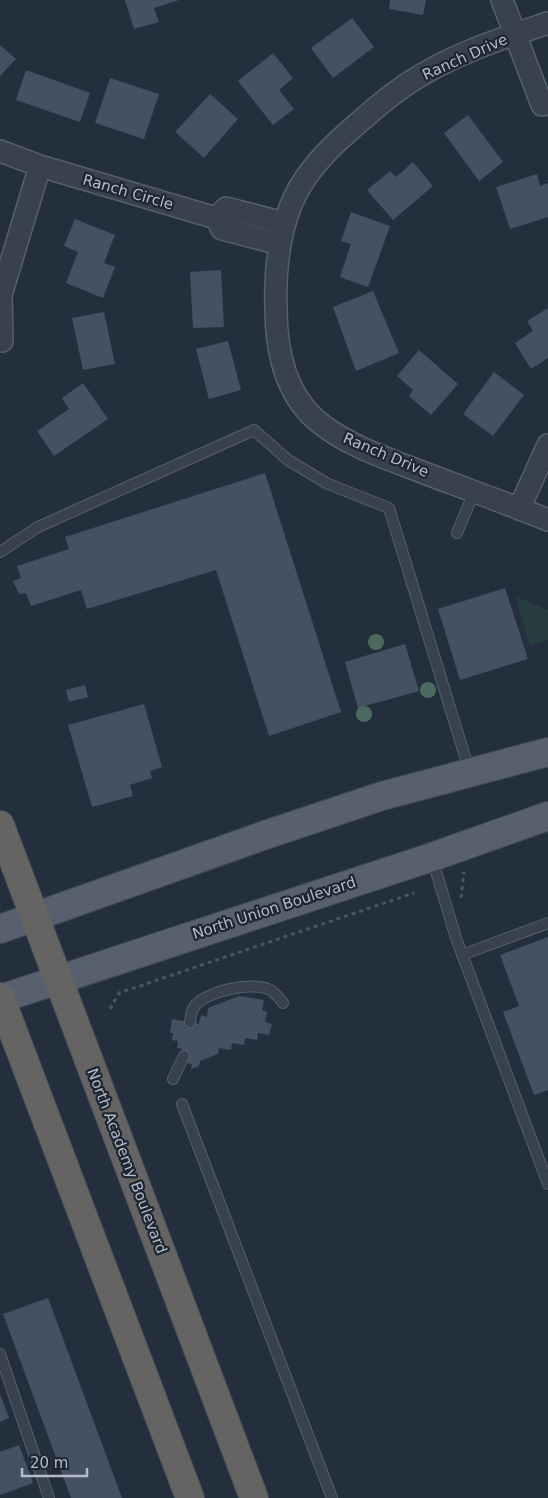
<svg xmlns="http://www.w3.org/2000/svg" width="548" height="1498" font-family="'DejaVu Sans',sans-serif">
	<style>
		.green { fill: #263c3f }
		.building { fill: #455162 }
		.lines { fill: none; stroke-linecap: round; stroke-linejoin: round }
		.service-casing { stroke: #565f6c; stroke-width: 12 }
		.minor-casing { stroke: #565f6c; stroke-width: 24 }
		.primary-casing { stroke: #414a57; stroke-width: 30 }
		.trunk-casing { stroke: #434c59; stroke-width: 30 }
		.path { stroke: #44595c; stroke-width: 3; stroke-dasharray: 4 4; stroke-linecap: butt }
		.service { stroke: #38414e; stroke-width: 10 }
		.minor { stroke: #38414e; stroke-width: 21 }
		.primary { stroke: #56606e; stroke-width: 28 }
		.trunk { stroke: #656462; stroke-width: 28 }
		.tree { fill: #4b6a5d }
		.labels { text-anchor: middle; stroke-width: 4.5; stroke-linejoin: round; paint-order: stroke }
		.street-label { font-size: 15px; fill: #b4bcc9; stroke: #1d2633 }
	</style>
	<rect width="100%" height="100%" fill="#242f3e"/>
	<path class="green" d="M 519,598 L 548,610 L 548,640 L 530,646 L 516,599 Z"/>
	<path class="building" d="M 125,0 L 179,0 L 154,8 L 159,22 L 134,29 Z
		M 390,0 L 426,0 L 423,15 L 389,9 Z
		M 352,18 L 374,47 L 333,78 L 311,48 Z
		M 0,45 L 16,59 L 0,76 Z
		M 273,53 L 293,78 L 279,90 L 294,109 L 273,125 L 238,81 Z
		M 26,70 L 90,93 L 80,122 L 16,100 Z
		M 110,78 L 159,94 L 144,139 L 95,123 Z
		M 210,94 L 238,119 L 204,158 L 175,132 Z
		M 468,115 L 503,162 L 479,181 L 444,133 Z
		M 413,162 L 433,186 L 393,220 L 367,190 L 390,171 L 396,177 Z
		M 537,174 L 540,186 L 548,183 L 548,217 L 510,229 L 496,187 Z
		M 351,212 L 390,226 L 368,287 L 340,277 L 351,244 L 341,241 Z
		M 75,219 L 115,235 L 104,263 L 115,267 L 103,298 L 66,283 L 78,252 L 64,246 Z
		M 221,270 L 224,327 L 193,328 L 190,272 Z
		M 373,291 L 399,353 L 356,371 L 333,307 Z
		M 548,308 L 548,358 L 531,369 L 515,343 L 533,331 L 527,321 Z
		M 104,312 L 115,364 L 83,370 L 72,318 Z
		M 228,341 L 241,390 L 209,399 L 196,349 Z
		M 419,350 L 458,384 L 431,415 L 409,396 L 413,390 L 397,376 Z
		M 494,372 L 524,395 L 493,436 L 463,414 Z
		M 83,383 L 108,419 L 54,456 L 37,431 L 69,409 L 62,398 Z
		M 265,473 L 341,712 L 269,736 L 216,570 L 87,609 L 81,590 L 31,606 L 26,593 L 19,594 L 13,581 L 21,578 L 17,566 L 69,549 L 65,537 Z
		M 505,588 L 528,659 L 460,680 L 438,609 Z
		M 405,644 L 419,691 L 358,708 L 345,662 Z
		M 85,685 L 88,697 L 69,702 L 66,690 Z
		M 144,704 L 162,767 L 150,771 L 152,778 L 130,785 L 133,796 L 92,807 L 68,725 Z
		M 548,937 L 548,1090 L 534,1095 L 503,1012 L 519,1006 L 500,955 Z
		M 239,996 L 264,1000 L 262,1010 L 267,1012 L 265,1022 L 272,1024 L 269,1035 L 258,1033 L 257,1040 L 245,1038 L 244,1045 L 232,1043 L 231,1050 L 219,1048 L 218,1054 L 200,1061 L 199,1066 L 191,1069 L 192,1064 L 186,1063 L 187,1057 L 181,1056 L 182,1049 L 177,1048 L 178,1041 L 172,1040 L 173,1033 L 170,1033 L 172,1019 L 199,1024 L 201,1015 L 207,1017 L 208,1008 Z
		M 48,1298 L 122,1498 L 71,1498 L 3,1314 Z
		M 0,1394 L 9,1418 L 0,1422 Z
		M 19,1445 L 33,1483 L 0,1495 L 0,1452 Z"/>
	<g class="lines">
		<defs>
			<path id="service" d="M 457,533 L 474,492
				M 0,552 L 38,527 L 254,430 L 288,460 L 328,484 L 389,508 L 470,773
				M 432,858 L 456,938 L 548,1184
				M 462,955 L 548,923
				M 190,1022 C 191,1017 191,1011 194,1007 C 205,991 255,980 272,991 C 276,994 280,999 283,1003
				M 173,1079 L 184,1056
				M 182,1104 L 332,1498
				M 0,1354 L 49,1498"/>
			<path id="minor" d="M 502,0 L 542,105
				M 548,23 C 500,39 450,55 407,84 C 386,98 367,115 348,132 C 326,151 302,177 291,205 C 278,237 275,273 276,308 C 276,348 284,391 315,419 C 346,446 389,459 427,474 C 467,489 508,504 548,520
				M 0,151 L 40,166 L 216,218 L 222,229 L 280,244
				M 216,218 L 226,208 L 284,223
				M 2,341 L 1,295 L 40,166
				M 519,509 L 548,445"/>
			<path id="primary" d="M 0,929 L 268,834 L 382,796 L 548,752
				M 0,999 L 432,857 L 548,816"/>
			<path id="trunk" d="M 0,825 L 254,1498
				M 0,997 L 190,1498"/>
		</defs>
		<use href="#service" class="service-casing"/>
		<use href="#minor" class="minor-casing"/>
		<use href="#primary" class="primary-casing"/>
		<use href="#trunk" class="trunk-casing"/>
		<path class="path" d="M 461,898 L 464,872
			M 110,1009 L 119,993 L 414,893"/>
		<use href="#service" class="service"/>
		<use href="#minor" class="minor"/>
		<use href="#primary" class="primary"/>
		<use href="#trunk" class="trunk"/>
	</g>
	<g class="tree">
		<circle cx="376" cy="642" r="8"/>
		<circle cx="428" cy="690" r="8"/>
		<circle cx="364" cy="714" r="8"/>
	</g>
	<g class="labels">
		<g class="street-label">
			<text transform="translate(465 57) rotate(-24)" y="5">Ranch Drive</text>
			<text transform="translate(128 192) rotate(16)" y="5">Ranch Circle</text>
			<text transform="translate(386 455) rotate(23)" y="5">Ranch Drive</text>
			<text transform="translate(274 908) rotate(-18)" y="5">North Union Boulevard</text>
			<text transform="translate(127 1161) rotate(69)" y="5">North Academy Boulevard</text>
		</g>
	</g>
	<path d="M22 1468v8h65v-8" fill="none" stroke="#b4bcc9" stroke-width="2.5"/>
	<text x="30" y="1468" font-size="15" fill="#b4bcc9" stroke="#1d2633" stroke-width="4" paint-order="stroke">20 m</text>
</svg>
